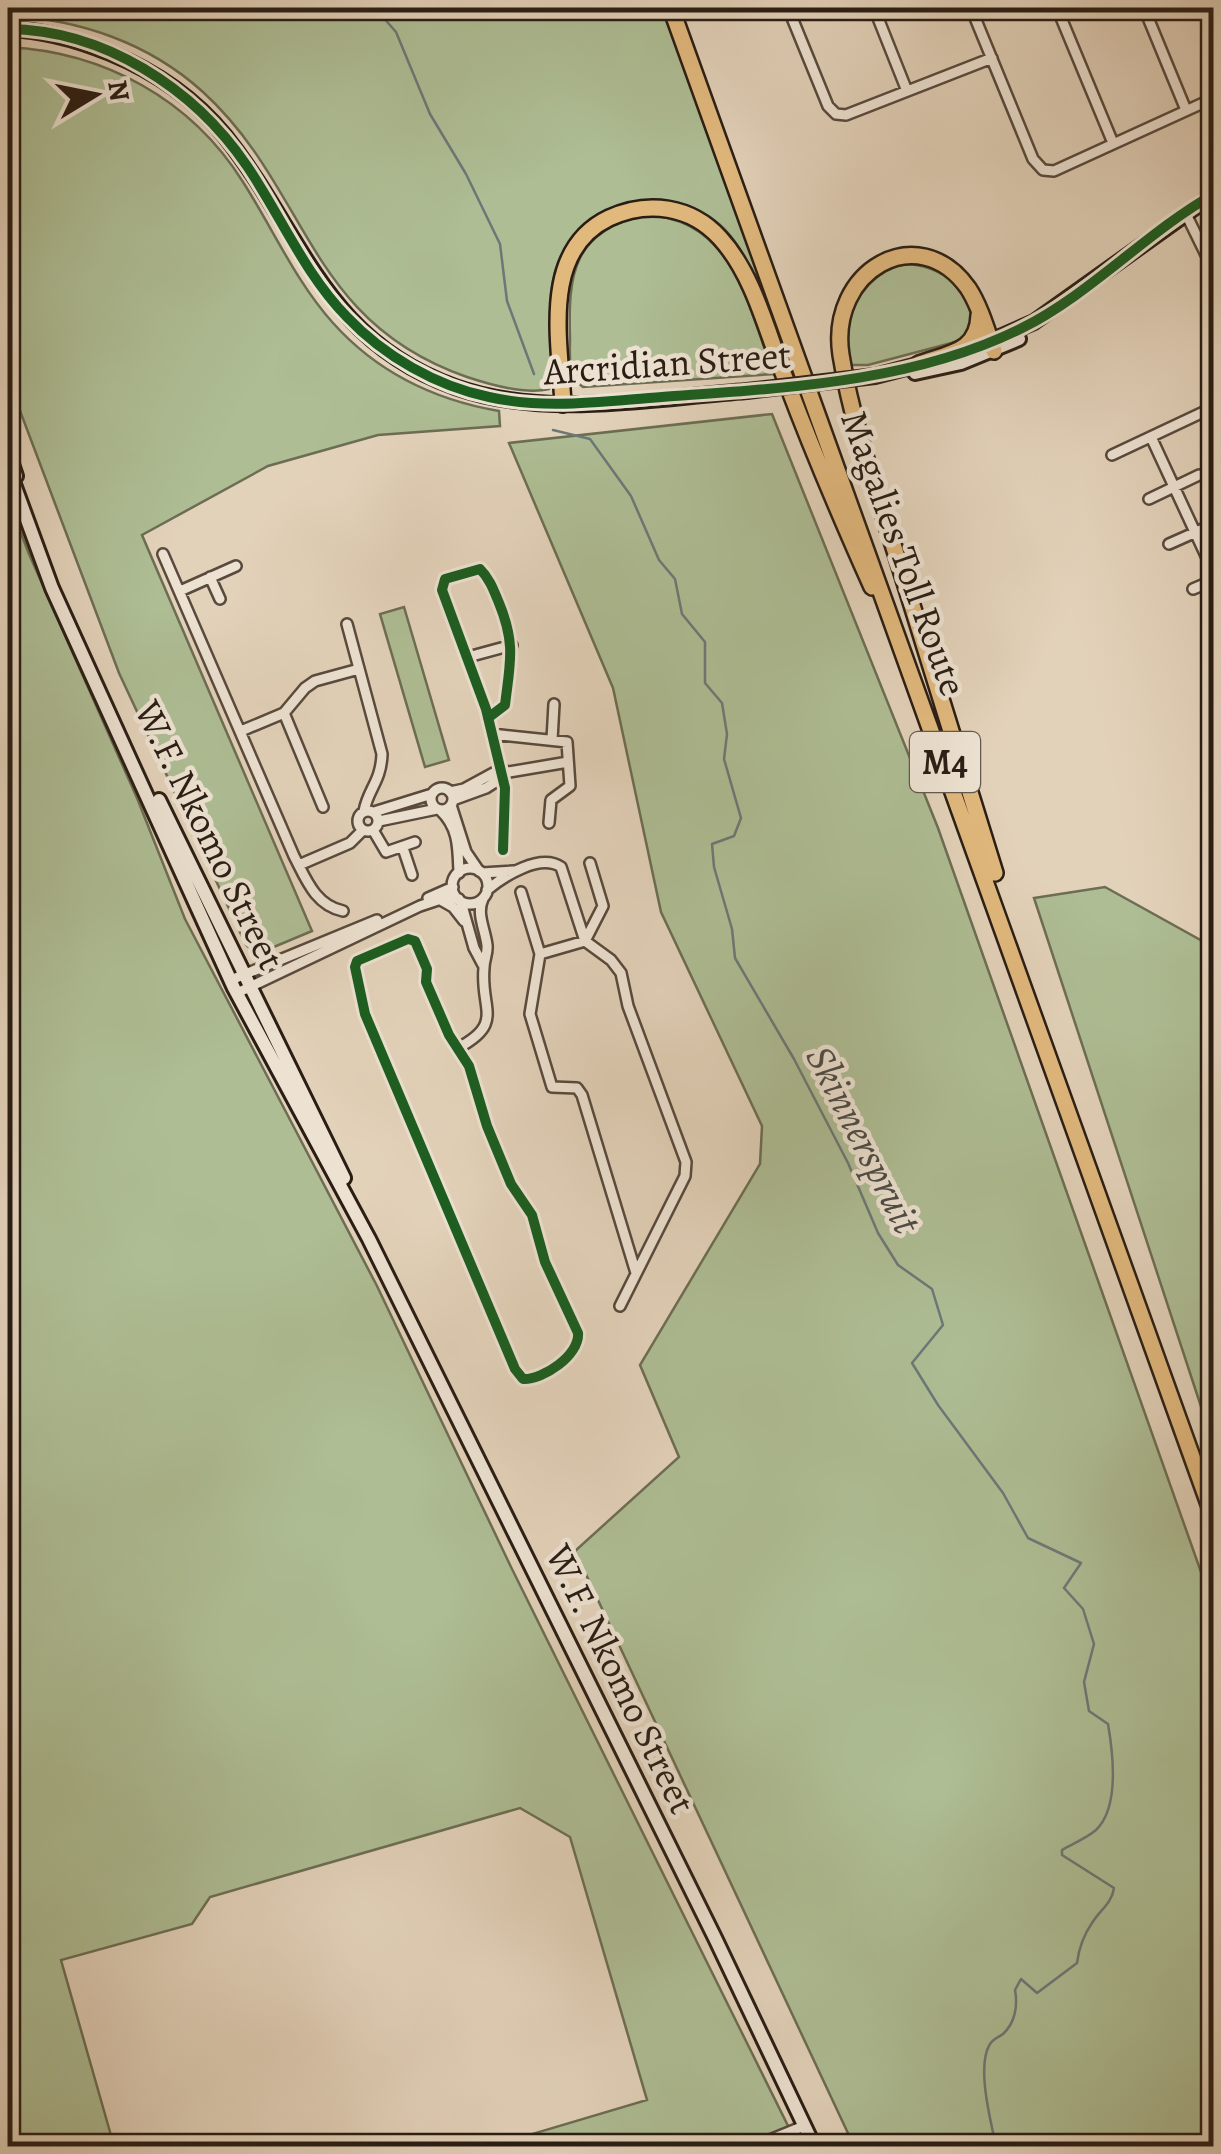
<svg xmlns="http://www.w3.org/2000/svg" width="1221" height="2154" font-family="Alegreya,serif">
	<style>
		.green { fill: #aebd94; stroke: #6c6d54; stroke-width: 2.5 }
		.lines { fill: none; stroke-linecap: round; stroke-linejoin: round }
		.stream { stroke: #6c7877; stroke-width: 2.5 }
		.street-casing { stroke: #584a3e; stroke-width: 14 }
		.secondary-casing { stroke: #291d14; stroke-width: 18 }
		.highway-casing { stroke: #291d14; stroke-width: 20 }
		.street { stroke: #ede2d2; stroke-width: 9 }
		.secondary { stroke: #ede2d2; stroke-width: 12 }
		.highway { stroke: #e2b97d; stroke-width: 15 }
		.secondary-bridge-casing { stroke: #291d14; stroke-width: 18; stroke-linecap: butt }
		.secondary-bridge { stroke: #ede2d2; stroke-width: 12 }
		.cycleway-casing { stroke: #ede2d2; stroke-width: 16 }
		.cycleway { stroke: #1b5e20; stroke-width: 10 }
		.labels { text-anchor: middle; stroke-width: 9; stroke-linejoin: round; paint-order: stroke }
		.shield { fill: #ede2d2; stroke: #64584d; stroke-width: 2.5 }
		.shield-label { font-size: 35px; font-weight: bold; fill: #291d14 }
		.street-label { font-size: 38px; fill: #291d14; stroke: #ede2d2 }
		.water-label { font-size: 40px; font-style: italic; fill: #4a4b46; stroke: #ede2d2 }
	</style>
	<rect width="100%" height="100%" fill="#e3d2ba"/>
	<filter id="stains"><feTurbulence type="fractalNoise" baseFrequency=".002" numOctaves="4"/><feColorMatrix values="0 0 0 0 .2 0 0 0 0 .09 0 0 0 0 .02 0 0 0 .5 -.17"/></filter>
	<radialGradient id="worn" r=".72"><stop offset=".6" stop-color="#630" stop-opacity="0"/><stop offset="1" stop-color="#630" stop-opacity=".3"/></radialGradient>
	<path class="green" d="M 8,8 L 662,8 L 759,273 L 753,275 C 744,256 735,238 719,224 C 667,180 584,199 558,263 C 544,298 553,341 555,377 L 549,389 C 525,395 491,385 467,377 C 306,321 310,190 203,92 C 149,43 79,19 8,16 Z
		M 8,47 C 104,52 191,99 243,182 C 273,229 296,282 333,323 C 377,372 435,400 499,411 L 500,426 L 378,435 L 268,466 L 142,535 L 312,931 L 262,952 L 255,952 L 246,945 L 119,673 L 8,379 Z
		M 645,215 C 734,218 747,306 774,374 L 583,387 C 567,377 570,356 570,338 C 568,274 573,231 645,215 Z
		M 902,264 C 940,263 980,292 969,333 L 959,341 L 868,365 L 850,365 C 839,321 858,279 902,264 Z
		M 772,414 L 938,828 L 1213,1606 L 1213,2146 L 854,2146 L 575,1551 L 679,1457 L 640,1365 L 760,1164 L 762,1126 L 661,912 L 613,688 L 509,443 Z
		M 8,499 L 29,554 L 137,798 L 185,919 L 377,1286 L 511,1567 L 798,2146 L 786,2146 L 783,2141 L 771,2146 L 492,2146 L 647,2100 L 570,1837 L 520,1808 L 210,1897 L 192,1924 L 61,1960 L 114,2146 L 8,2146 Z
		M 404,607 L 449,760 L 425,767 L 380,614 Z
		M 1105,887 L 1213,947 L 1213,1443 L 1034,898 Z"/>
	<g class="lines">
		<path class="stream" d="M 375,8 L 396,32 L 430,114 L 466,174 L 500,244 L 507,301 L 534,374
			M 553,430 L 590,439 L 631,496 L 659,560 L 675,579 L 682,614 L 705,642 L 705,683 L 722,703 L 727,734 L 724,759 L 741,818 L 734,836 L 712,844 L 714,867 L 732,929 L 735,958 L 794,1059 L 848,1163 L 878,1233 L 898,1265 L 932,1289 L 943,1325 L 912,1363 L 938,1405 L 1003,1493 L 1028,1538 L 1081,1563 L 1064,1588 L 1083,1609 L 1094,1644 L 1084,1682 L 1089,1711 L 1108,1724 C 1113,1753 1120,1807 1096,1830 C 1087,1838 1072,1844 1062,1850 L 1062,1855 L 1114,1888 C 1112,1903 1100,1910 1092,1923 C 1083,1936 1079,1947 1077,1963 L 1037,1993 L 1021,1979 L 1015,1990 C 1018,2006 1015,2023 1003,2034 C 999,2037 993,2039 990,2044 C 976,2066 991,2122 996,2146"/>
		<defs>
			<path id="street" d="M 788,8 L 828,106 L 836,114 L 846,115 L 992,58
				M 874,8 L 907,91
				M 971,8 L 1033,159 L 1043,170 L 1054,171 L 1214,98
				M 1057,8 L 1113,143
				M 1144,8 L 1186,110
				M 1185,212 L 1214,271
				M 1151,437 L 1214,573
				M 1112,455 L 1214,407
				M 1149,499 L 1199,475
				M 1169,544 L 1214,524
				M 163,554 L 294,856 C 306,879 315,905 343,911
				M 210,577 L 220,599
				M 1193,589 L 1214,580
				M 180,591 L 236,566
				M 347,624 L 382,754 C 381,782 368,789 364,811
				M 1208,636 L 1214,633
				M 468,657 L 512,645
				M 284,713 L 323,807
				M 488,718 L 505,705 C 510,663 516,644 499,603 C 494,591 490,579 480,569 L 445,579 L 442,590 L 486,709 L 505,788 L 503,850
				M 241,731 L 284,713 L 305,688 L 315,681 L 359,669
				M 492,734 L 567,742 L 570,786 L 551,800 L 549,823
				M 552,740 L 554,704
				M431 799a11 11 0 1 1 22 0a11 11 0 1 1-22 0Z
				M 450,792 L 464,789 L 499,770 L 509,772 L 568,762
				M 453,800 L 486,788 L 503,777
				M 451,805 L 466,852 L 479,871
				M 440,810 C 459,828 458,848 459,873
				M358 821a10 10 0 1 1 20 0a10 10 0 1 1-20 0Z
				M 374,812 L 432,794
				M 379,821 L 437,809
				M 373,830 L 386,852 L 415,842
				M 403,848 L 412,875
				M 299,865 L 350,843 L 363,830
				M452 886a18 18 0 1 1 36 0a18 18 0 1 1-36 0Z
				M 482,873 L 514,871
				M 487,890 C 504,876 540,853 561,867 L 585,941 L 611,960 L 621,973 L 628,1006 L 686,1162 L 685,1176 L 620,1306
				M 521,892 L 540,954 L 530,1014 L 552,1087 L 577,1088 L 582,1095 L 636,1273
				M 428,898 L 453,887
				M 439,899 L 453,907 L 464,921
				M 461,902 L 474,948 L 483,965
				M 408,939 L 415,941 L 427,969 L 426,982 L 449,1035 L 469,1066 L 487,1126 L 511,1184 L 532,1215 L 545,1262 L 578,1333 C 580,1355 543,1380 523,1379 L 515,1369 L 365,1014 L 355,967 L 357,961 Z
				M 540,954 L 585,941 L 603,906 L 590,863
				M 231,980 L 377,920
				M 237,993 L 420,906 L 447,897 L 459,899
				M 458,1048 C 505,1023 480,1009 484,968 C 484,959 488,954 487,945 C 485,929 476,913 483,899
				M 755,2146 L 804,2126"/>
			<path id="secondary" d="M 8,29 C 42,30 78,40 110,53 C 154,71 195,99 225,136 C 303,234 323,340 455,387 C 545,419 653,398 747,391
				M 959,355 L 1034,322 L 1214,194
				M 915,373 L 961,363 L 1019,339
				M 875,376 L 925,363
				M 8,452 L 16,476
				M 8,468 L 52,588 L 234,988 L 369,1239 L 715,1938 L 814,2146
				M 159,800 L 344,1178"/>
			<path id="highway" d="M 671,8 L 1214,1518
				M 994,351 C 987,331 980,306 968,288 C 918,218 828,271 841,355 C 852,424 877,493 898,560 C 930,664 963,769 995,873
				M 919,364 C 949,353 978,352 979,315
				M 563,404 C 560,342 540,251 609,218 C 648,200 691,206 720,238 C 755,276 768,337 787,383 C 813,452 842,520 872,587"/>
		</defs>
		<use href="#street" class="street-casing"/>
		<use href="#secondary" class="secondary-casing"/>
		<use href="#highway" class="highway-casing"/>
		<use href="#street" class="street"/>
		<use href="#secondary" class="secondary"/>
		<use href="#highway" class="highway"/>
		<defs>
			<path id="secondary-bridge" d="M 747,391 L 875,376"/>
		</defs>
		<use href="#secondary-bridge" class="secondary-bridge-casing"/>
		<use href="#secondary-bridge" class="secondary-bridge"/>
		<defs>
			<path id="cycleway" d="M 8,29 C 104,30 194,88 247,166 C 281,216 304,273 347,317 C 384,356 436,386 489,397 C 546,410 605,401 662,397 C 783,388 912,383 1022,328 C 1089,295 1147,232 1214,194
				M 488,718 L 505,705 C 510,663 516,644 499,603 C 494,591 490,579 480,569 L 445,579 L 442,590 L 486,709 L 505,788 L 503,850
				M 408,939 L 415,941 L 427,969 L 426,982 L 449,1035 L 469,1066 L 487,1126 L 511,1184 L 532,1215 L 545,1262 L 578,1333 C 580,1355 543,1380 523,1379 L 515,1369 L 365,1014 L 355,967 L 357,961 Z"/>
		</defs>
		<use href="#cycleway" class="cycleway-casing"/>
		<use href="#cycleway" class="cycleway"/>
	</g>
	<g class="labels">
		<rect class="shield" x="910" y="732" width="70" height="60" rx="8"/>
		<g class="shield-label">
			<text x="945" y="774">M4</text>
		</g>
		<g class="street-label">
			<text transform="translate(667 363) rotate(-4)" y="13">Arcridian Street</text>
			<text transform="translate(904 553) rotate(70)" y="13">Magalies Toll Route</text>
			<text transform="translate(210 835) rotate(64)" y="13">W.F. Nkomo Street</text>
			<text transform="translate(621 1679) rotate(64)" y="13">W.F. Nkomo Street</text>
		</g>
		<g class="water-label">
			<text transform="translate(864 1139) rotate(63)" y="14">Skinnerspruit</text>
		</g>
	</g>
	<rect width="1221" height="2154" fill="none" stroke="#e3d2ba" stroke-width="40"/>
	<rect x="10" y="10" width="1201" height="2134" fill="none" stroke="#291d14" stroke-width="5"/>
	<rect x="20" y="20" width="1181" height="2114" fill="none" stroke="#291d14" stroke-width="2.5"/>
	<g transform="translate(95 95) rotate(80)" stroke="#ede2d2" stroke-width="8" paint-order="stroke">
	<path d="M0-8L18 38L0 25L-18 38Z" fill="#291d14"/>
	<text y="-15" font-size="28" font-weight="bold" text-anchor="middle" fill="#291d14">N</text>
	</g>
	<rect width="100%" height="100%" filter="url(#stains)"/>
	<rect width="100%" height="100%" fill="url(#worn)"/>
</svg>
